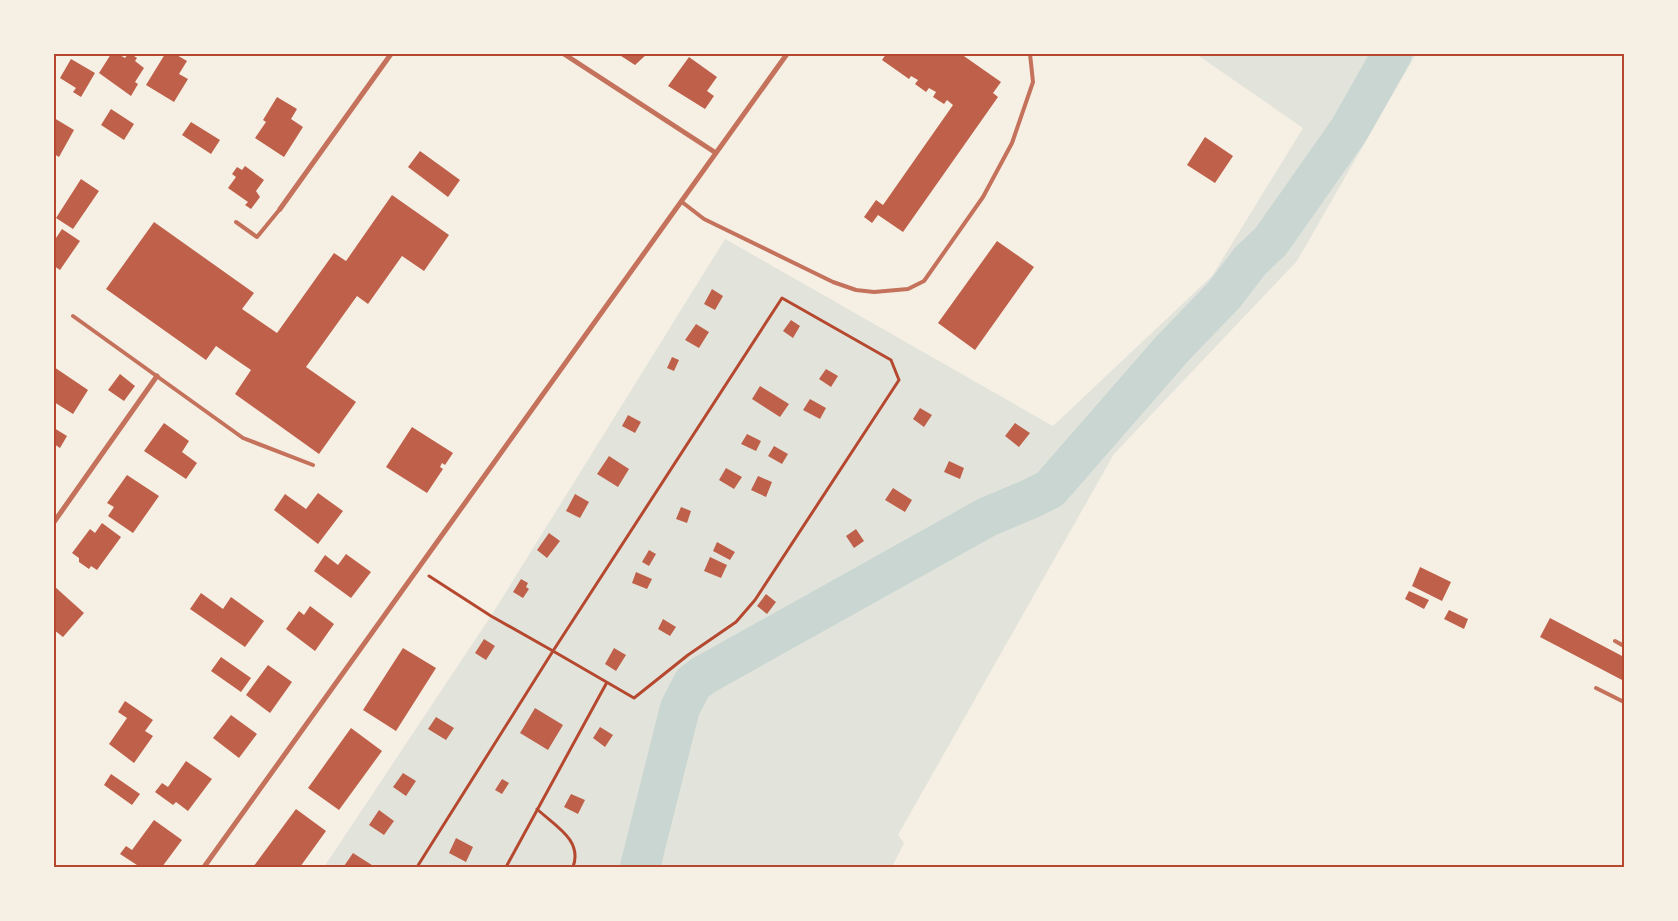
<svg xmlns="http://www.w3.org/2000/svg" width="1678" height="921" font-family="'Source Sans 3',sans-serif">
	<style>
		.green { fill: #e2e4dc }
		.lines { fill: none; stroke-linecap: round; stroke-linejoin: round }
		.river { stroke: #c9d6d2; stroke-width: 40 }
		.building { fill: #bf614a }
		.path { stroke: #b5482f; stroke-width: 3 }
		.service { stroke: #c5725c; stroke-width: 4 }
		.minor { stroke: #c5725c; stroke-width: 5 }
		.neatline { fill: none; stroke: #b5482f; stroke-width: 2 }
	</style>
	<rect width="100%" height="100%" fill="#f6efe4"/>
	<path class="green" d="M 1196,54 L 1416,54 L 1297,261 L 1114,454 L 898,835 L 904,843 L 892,867 L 324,867 L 491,616 L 725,239 L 1053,426 L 1212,276 L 1303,128 Z"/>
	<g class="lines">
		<path class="river" d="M 640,867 L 680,708 L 693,683 L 704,675 L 987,517 L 1030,499 L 1050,489 L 1172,349 L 1224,295 L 1250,261 L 1271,241 L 1349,130 L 1392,54"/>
	</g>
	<path class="building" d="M 111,54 L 118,54 L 125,58 L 128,54 L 131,54 L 137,58 L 135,61 L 144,68 L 135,82 L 138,84 L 131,96 L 99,73 Z
		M 165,54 L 175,54 L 187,61 L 179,74 L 188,79 L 174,102 L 146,85 Z
		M 618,54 L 647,54 L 635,65 Z
		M 886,54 L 961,54 L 1001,82 L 993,93 L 998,97 L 903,232 L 878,215 L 872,223 L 864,217 L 876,200 L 883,205 L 953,105 L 947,100 L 944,104 L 933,97 L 936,92 L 929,88 L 926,92 L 915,84 L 918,80 L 911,76 L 909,79 L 882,60 Z
		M 689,57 L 717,77 L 707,91 L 714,96 L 705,109 L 668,86 Z
		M 71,59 L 95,73 L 81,97 L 73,92 L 76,88 L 60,78 Z
		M 277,97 L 297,109 L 291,119 L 303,127 L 284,157 L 255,138 L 266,122 L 263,120 Z
		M 111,109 L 134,124 L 124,140 L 101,125 Z
		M 54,118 L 74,130 L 59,157 L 54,154 Z
		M 191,122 L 220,140 L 211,154 L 182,135 Z
		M 1205,137 L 1233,156 L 1215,183 L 1187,165 Z
		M 420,151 L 460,180 L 448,197 L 408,167 Z
		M 245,166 L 264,180 L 256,191 L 260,197 L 251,209 L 245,205 L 248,202 L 228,188 L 236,177 L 232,174 L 237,167 L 242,170 Z
		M 81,179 L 99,191 L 73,229 L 56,218 Z
		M 392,195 L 449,235 L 424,271 L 402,256 L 368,304 L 357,296 L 306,367 L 356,402 L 319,454 L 235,394 L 251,370 L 216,346 L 206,360 L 106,289 L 154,222 L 254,293 L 242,309 L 277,333 L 334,253 L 346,261 Z
		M 62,229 L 80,241 L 60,270 L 54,266 L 54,241 Z
		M 997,241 L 1034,267 L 975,350 L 938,323 Z
		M 712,289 L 723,296 L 715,310 L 704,304 Z
		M 791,320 L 800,326 L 793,338 L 783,331 Z
		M 696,324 L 709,332 L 699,348 L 685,340 Z
		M 672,357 L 679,360 L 674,371 L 667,368 Z
		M 54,367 L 88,390 L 73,414 L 54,402 Z
		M 826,369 L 838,376 L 831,387 L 819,379 Z
		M 120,374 L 135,386 L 124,401 L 108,390 Z
		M 760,386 L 789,404 L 780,417 L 752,399 Z
		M 810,399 L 826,408 L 820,419 L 803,410 Z
		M 920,408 L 932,415 L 924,427 L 913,419 Z
		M 628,415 L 641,422 L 635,433 L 622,426 Z
		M 164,423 L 189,441 L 182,452 L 197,463 L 186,479 L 144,451 Z
		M 1015,423 L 1030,433 L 1019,447 L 1005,436 Z
		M 412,427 L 453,453 L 445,465 L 442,463 L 440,467 L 443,469 L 427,493 L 386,467 Z
		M 54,428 L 67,436 L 60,448 L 54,444 Z
		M 747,434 L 761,441 L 756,451 L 741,444 Z
		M 774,446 L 788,454 L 782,464 L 768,456 Z
		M 609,456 L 629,469 L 618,487 L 597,474 Z
		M 949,461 L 964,468 L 960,479 L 944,472 Z
		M 726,468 L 742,477 L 734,489 L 719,480 Z
		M 127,475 L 159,496 L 133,533 L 108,516 L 114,507 L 107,503 Z
		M 758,476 L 772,482 L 766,497 L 751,490 Z
		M 893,488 L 912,500 L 905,512 L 885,500 Z
		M 318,493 L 343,511 L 318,544 L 274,510 L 285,494 L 306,509 Z
		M 575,494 L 589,502 L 580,518 L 566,511 Z
		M 681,507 L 691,511 L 687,523 L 676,519 Z
		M 102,523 L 121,537 L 97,570 L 91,566 L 89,569 L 79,562 L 79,558 L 72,553 L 90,529 L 95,533 Z
		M 856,529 L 864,541 L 854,548 L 846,536 Z
		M 549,533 L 560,541 L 547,558 L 537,550 Z
		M 717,542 L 735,552 L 730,560 L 713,551 Z
		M 649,550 L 656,554 L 649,566 L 642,562 Z
		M 346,554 L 371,572 L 351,598 L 314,571 L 325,555 L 338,565 Z
		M 710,557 L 727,565 L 721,578 L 704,571 Z
		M 1420,567 L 1451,582 L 1442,601 L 1412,586 Z
		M 636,572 L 652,579 L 647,589 L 632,583 Z
		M 521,579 L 528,583 L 526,587 L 529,589 L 523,598 L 513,592 Z
		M 54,586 L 84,613 L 63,637 L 54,630 Z
		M 1409,591 L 1429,600 L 1424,609 L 1405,599 Z
		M 201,593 L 223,609 L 231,597 L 264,621 L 245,647 L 190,609 Z
		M 766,594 L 776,602 L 767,614 L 757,606 Z
		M 310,606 L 334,624 L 315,651 L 286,629 L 299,611 L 304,615 Z
		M 1449,610 L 1468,619 L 1464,629 L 1444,619 Z
		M 1550,618 L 1624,657 L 1624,681 L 1540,637 Z
		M 663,619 L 676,627 L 670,636 L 658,629 Z
		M 484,639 L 495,646 L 486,660 L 475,653 Z
		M 403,648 L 436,668 L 396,731 L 363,710 Z
		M 614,648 L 626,655 L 616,671 L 605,664 Z
		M 221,657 L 251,678 L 241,692 L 211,671 Z
		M 268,665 L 292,682 L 270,713 L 246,695 Z
		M 125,701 L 153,720 L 145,731 L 153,736 L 134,763 L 109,744 L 127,718 L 118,712 Z
		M 535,708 L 563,725 L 548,750 L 520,733 Z
		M 231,715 L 257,734 L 239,758 L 213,738 Z
		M 436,717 L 454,728 L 446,740 L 428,729 Z
		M 600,727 L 613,735 L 605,747 L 593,738 Z
		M 351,728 L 382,751 L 339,810 L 308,788 Z
		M 186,761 L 212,779 L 188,811 L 176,802 L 173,805 L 155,792 L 162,783 L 168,787 Z
		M 403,773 L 416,781 L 406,796 L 393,787 Z
		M 111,774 L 140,794 L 132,805 L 104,785 Z
		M 502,779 L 509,783 L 502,794 L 495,790 Z
		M 571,794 L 585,800 L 578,814 L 564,807 Z
		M 296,809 L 326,831 L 300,867 L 253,867 Z
		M 379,810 L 394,821 L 384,835 L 369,825 Z
		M 154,820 L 182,840 L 162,867 L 140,867 L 120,854 L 126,846 L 132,850 Z
		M 456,838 L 473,847 L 466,862 L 449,853 Z
		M 353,853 L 375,867 L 347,867 L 344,866 Z"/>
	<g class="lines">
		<path class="path" d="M 537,809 C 555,826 583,840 573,867
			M 417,867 L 553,651 L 634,698 L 688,655 L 736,622 L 755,600 L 899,380 L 891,360 L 782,298 L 553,651 L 491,616 L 429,576
			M 506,867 L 606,684"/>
		<path class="service" d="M 682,202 L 704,219 L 833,282 L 856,290 L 874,292 L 908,289 L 924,281 L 983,197 L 1012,143 L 1033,82 L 1030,54
			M 236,222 L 257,237 L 280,209
			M 73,316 L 243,438 L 313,465
			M 1615,641 L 1624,646
			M 1596,688 L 1624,702"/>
		<path class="minor" d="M 564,54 L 716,153
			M 280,209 L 391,54
			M 54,522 L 157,376
			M 204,867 L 787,54"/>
	</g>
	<rect width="1678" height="921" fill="none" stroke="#f6efe4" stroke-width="110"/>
	<rect x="55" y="55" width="1568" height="811" class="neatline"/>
</svg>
